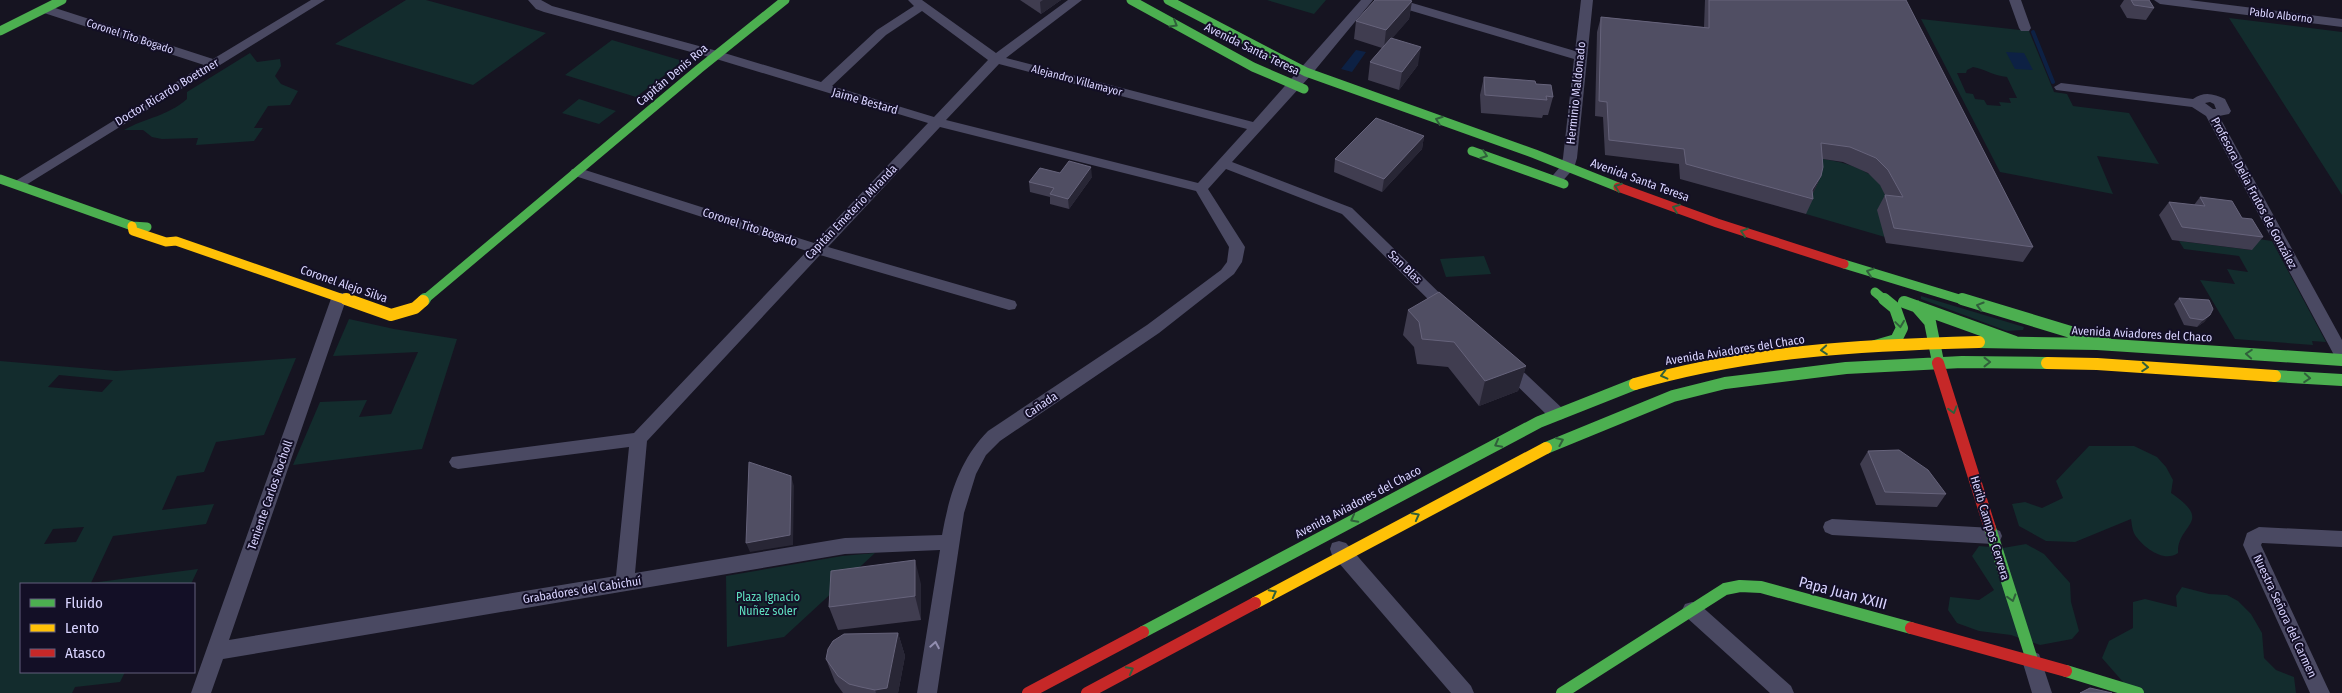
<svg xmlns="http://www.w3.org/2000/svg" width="2342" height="693" font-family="'Fira Sans Condensed',sans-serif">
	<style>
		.green { fill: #132c2d; fill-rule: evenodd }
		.water { fill: #0d2144 }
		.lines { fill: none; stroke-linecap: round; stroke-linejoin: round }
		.stream { stroke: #0d2144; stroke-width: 4 }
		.street { fill: #4a4962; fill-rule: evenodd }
		.fast-far1 { stroke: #4caf50; stroke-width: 9 }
		.fast { stroke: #4caf50; stroke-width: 12 }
		.slow-far1 { stroke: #ffc107; stroke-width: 9 }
		.slow { stroke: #ffc107; stroke-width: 12 }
		.jam-far1 { stroke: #c62828; stroke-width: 9 }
		.jam { stroke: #c62828; stroke-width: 12 }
		.wall { fill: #403d50 }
		.shaded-wall { fill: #282635 }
		.building { fill: #504e63; stroke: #66637b }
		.oneway { stroke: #305f3b }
		.oneway2 { stroke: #928eb0 }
		.labels { text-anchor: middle; stroke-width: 4; stroke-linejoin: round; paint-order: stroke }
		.far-street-label { font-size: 11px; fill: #d9d4ff; stroke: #130f26 }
		.street-label { font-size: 12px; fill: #d9d4ff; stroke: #130f26 }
		.park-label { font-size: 12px; fill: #5fe0c0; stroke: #130f26 }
		.near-street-label { font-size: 15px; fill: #d9d4ff; stroke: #130f26 }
	</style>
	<rect width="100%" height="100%" fill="#161421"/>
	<path class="green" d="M 406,0 L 426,0 L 546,33 L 473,85 L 335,44 Z
		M 1267,0 L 1326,0 L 1314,14 Z
		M 2229,18 L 2342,32 L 2342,195 Z
		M 1921,19 L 2029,31 L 2054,92 L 2067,94 L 2073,106 L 2129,113 L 2159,164 L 2097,156 L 2113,194 L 2000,172 ZM 1973,67 C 1985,69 1994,76 2007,77 L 2017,98 L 2009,98 L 2011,103 L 1999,102 L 2001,106 L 1987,105 L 1984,100 L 1975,99 L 1973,94 L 1966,93 L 1957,73 L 1966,73 L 1967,70 Z
		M 612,40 L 683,61 L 636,97 L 565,75 Z
		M 250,53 L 257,62 L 280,59 L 281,66 L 275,76 L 281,84 L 298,91 L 290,105 L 268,106 L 254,128 L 263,128 L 254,141 L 196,145 L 198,138 L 162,139 L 152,137 L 143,130 L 124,130 C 147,117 166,117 187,99 L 187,92 Z
		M 579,99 L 616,111 L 599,124 L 562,113 Z
		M 1823,159 C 1844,162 1882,171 1886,198 C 1888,210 1885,225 1885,237 L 1806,214 L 1805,205 Z
		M 2245,237 L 2272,241 L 2326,342 L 2312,341 L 2313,345 L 2235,339 L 2200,280 L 2235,284 L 2227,269 L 2248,272 L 2239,256 L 2184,249 L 2179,241 L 2251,250 Z
		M 1484,256 L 1491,274 L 1446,277 L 1440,259 Z
		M 1921,296 L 2024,327 L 2023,330 L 2007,331 L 1921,299 Z
		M 349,319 L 394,329 L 457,339 L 422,449 L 293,465 L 320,402 L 367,400 L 359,417 L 391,414 L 418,352 L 333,356 Z
		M 296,358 L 264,435 L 216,442 L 204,472 L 177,476 L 162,510 L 214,504 L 206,524 L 113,536 L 91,583 L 198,569 L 191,584 L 21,584 L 21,672 L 125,672 L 120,682 L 75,687 L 72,693 L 0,693 L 0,361 L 116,371 ZM 59,375 L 112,380 L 113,380 L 102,392 L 48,387 ZM 84,527 L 76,542 L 44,544 L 53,529 Z
		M 2089,446 L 2134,446 L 2157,457 L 2166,467 L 2173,480 L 2171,493 C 2215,523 2177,523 2178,553 C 2164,563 2144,548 2135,535 C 2132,530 2132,524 2131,519 L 2075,542 L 2046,541 L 2019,526 L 2012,504 L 2025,502 L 2042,508 L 2063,498 L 2056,481 Z
		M 2026,544 L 2044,554 L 2070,583 L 2071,602 L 2079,631 L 2072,639 L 2040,645 L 2011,635 L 1979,631 L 1957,623 L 1948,610 L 1950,597 L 1979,600 L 1994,590 L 1972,556 L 1979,546 L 2003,548 Z
		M 875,553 L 784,637 L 727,647 L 726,576 L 842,556 Z
		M 2182,587 L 2209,594 L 2227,595 L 2238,601 L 2251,614 L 2262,633 L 2264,658 L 2276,670 L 2294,677 L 2296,693 L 2137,693 L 2130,690 L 2102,658 L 2109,641 L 2133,628 L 2133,602 L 2145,599 L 2177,607 L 2176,596 Z"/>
	<path class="water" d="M 1356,50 L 1366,52 L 1352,72 L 1341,69 Z
		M 2006,52 L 2024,53 L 2033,70 L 2015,69 Z"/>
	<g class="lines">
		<path class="stream" d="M 2033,32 L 2053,82"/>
		<path class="street" d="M 311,0 L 325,0 L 21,188 L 16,189 L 9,185 L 204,65 L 41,12 L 39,9 L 41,6 L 49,6 L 213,59 Z
			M 528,0 L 541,0 L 552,6 L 721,52 L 821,82 L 877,30 L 914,6 L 908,0 L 922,0 L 996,53 L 1068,0 L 1082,0 L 1006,58 L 1253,122 L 1361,0 L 1373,0 L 1311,75 L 1232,162 L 1352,208 L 1457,310 L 1455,314 L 1443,314 L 1342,214 L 1226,169 L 1208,189 L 1245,247 L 1242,262 L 1234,274 L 1159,333 L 1000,441 L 986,455 L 976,474 L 964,513 L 937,693 L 917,693 L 940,550 L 845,554 L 223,659 L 211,693 L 191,693 L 333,293 L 345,293 L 347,297 L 229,640 L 616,576 L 629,447 L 458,469 L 452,467 L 449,462 L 452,457 L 634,433 L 807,251 L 572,175 L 570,172 L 572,169 L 582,169 L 814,243 L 928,123 L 713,58 L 544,12 L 536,9 ZM 922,11 L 988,60 L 934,117 L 832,86 L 886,35 ZM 999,64 L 1247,129 L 1198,183 L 946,120 ZM 940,127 L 1196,191 L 1229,247 L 1227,262 L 1221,270 L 1147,325 L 988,431 C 960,459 949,496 942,535 L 845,538 L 635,573 L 647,441 L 820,255 L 1009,310 L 1015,309 L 1017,305 L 1015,301 L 828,247 Z
			M 1383,0 L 1402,0 L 1575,51 L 1581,0 L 1593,0 L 1577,158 L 1574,168 L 1560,184 L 1550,184 L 1548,181 L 1560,167 L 1563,158 L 1574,59 L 1385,3 Z
			M 2009,0 L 2021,0 L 2031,28 L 2029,31 L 2021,31 L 2019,28 Z
			M 2154,0 L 2189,0 L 2342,19 L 2342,27 L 2160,4 Z
			M 2061,83 L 2193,99 C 2204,91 2214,94 2225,99 L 2231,111 L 2229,114 L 2219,116 L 2342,340 L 2342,361 L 2336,359 L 2334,355 L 2206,116 L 2192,107 L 2056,90 L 2054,87 ZM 2210,102 L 2214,104 L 2216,109 L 2213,109 L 2205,103 Z
			M 1506,359 L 1512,361 L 1563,409 L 1566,414 L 1563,419 L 1557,420 L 1551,419 L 1500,369 L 1498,365 L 1500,361 Z
			M 1832,519 L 1993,528 L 2000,531 L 2002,536 L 2000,541 L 1993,544 L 1832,535 L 1825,532 L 1823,527 L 1825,522 Z
			M 2259,527 L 2342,531 L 2342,547 L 2262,543 L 2261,545 L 2330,693 L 2310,693 L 2243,545 L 2247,533 Z
			M 1339,541 L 1346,543 L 1471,686 L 1474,693 L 1451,693 L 1332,555 L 1330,549 L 1332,543 Z
			M 1692,602 L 1699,604 L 1791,686 L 1794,693 L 1770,693 L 1685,616 L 1682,610 L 1685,604 Z
			M 2032,651 L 2039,654 L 2052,693 L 2032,693 L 2022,660 L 2025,654 Z"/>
		<path class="fast-far1" d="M 1131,0 L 1253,67 L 1304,89
			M 1168,0 L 1306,72 L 1535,154 L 1618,187
			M 0,31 L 62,0
			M 1472,151 L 1564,184
			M 0,179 L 132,226 L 147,227
			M 1844,264 L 1966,301
			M 1875,292 L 1886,301
			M 423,301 L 699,69 L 785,0"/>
		<path class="fast" d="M 1962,299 L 2107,343
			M 423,301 L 425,299
			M 1904,302 L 2015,342
			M 1916,306 L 1930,322 L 1938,362
			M 1979,342 L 2097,344 L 2342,360
			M 1875,346 L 1896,340 L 1902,328 L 1895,308 L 1884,299
			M 2275,376 L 2342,380
			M 1546,448 L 1673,396 L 1725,383 L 1846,368 L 1962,362 L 2047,363
			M 1990,528 L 2032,660
			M 1143,632 L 1539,422 L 1635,384
			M 2066,671 L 2138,693
			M 1562,693 L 1725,589 L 1740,586 L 1761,587 L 1911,628"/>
		<path class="slow-far1" d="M 132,226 L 133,231 L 166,242 L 176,241 L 349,301"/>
		<path class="slow" d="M 346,299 L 391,315 L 415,308 L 423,301
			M 2047,363 L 2097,364 L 2275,376
			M 1635,384 C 1749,351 1861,345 1979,342
			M 1255,603 L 1546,448"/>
		<path class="jam-far1" d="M 1618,187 L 1717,223 L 1844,264"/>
		<path class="jam" d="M 1938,363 L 1990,528
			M 1911,628 L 2066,671
			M 1028,693 L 1143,632
			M 1087,693 L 1255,603"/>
	</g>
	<path class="wall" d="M 1020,0 L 1061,0 L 1041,14 Z
		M 1705,0 L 1906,0 L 2033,247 L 2023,262 L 1886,243 L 1877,210 L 1885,195 L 1880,185 L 1868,173 L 1843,162 L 1823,159 L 1821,176 L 1813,193 L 1813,199 L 1806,214 L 1680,179 L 1679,164 L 1605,155 L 1603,117 L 1595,116 L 1597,32 L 1601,17 L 1704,27 Z
		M 2124,0 L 2149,0 L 2154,8 L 2146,20 L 2127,18 L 2120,6 Z
		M 1412,1 L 1409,19 L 1392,38 L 1418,65 L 1399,90 L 1368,80 L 1370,62 L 1382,48 L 1354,39 L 1356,21 Z
		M 1484,77 L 1536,84 L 1553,97 L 1548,115 L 1543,115 L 1542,118 L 1481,113 L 1480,95 Z
		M 1424,136 L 1422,149 L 1382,192 L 1334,172 L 1335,159 Z
		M 1092,177 L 1069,209 L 1050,204 L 1050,197 L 1030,192 L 1029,182 Z
		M 2200,197 L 2242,218 L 2263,237 L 2252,250 L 2172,240 L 2159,215 L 2169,202 L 2194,205 Z
		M 2179,298 L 2210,315 L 2204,322 L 2197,327 L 2184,325 L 2174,304 Z
		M 1408,310 L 1526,366 L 1518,391 L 1479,406 L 1448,367 L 1417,364 L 1414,347 L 1403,335 Z
		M 1868,451 L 1946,494 L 1937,507 L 1876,505 L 1860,464 Z
		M 921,584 L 921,620 L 838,630 L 829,607 Z
		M 898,633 L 905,656 L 898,693 L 843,693 L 835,682 L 826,659 Z"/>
	<path class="shaded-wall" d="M 1043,0 L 1061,0 L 1041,14 L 1040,2 Z
		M 1412,1 L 1409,19 L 1384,48 L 1386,30 Z
		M 1421,47 L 1418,65 L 1399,90 L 1402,72 Z
		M 1424,136 L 1422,149 L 1382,192 L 1384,179 Z
		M 1091,167 L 1092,177 L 1069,209 L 1068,199 Z
		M 1821,176 L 1814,191 L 1810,198 L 1812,190 Z
		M 2210,315 L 2204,322 L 2197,327 L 2203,320 Z
		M 1526,366 L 1518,391 L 1479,406 L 1485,381 Z
		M 791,476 L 794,486 L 793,545 L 750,552 L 746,543 Z
		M 915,560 L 921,584 L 921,620 L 915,596 Z
		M 898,633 L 905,656 L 898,693 L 876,693 L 875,690 Z"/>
	<path class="building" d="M 1375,0 L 1409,0 L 1412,1 L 1386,30 L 1356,21 Z
		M 1709,0 L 1906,0 L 2033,247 L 1894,228 L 1885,195 L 1903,197 L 1888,170 L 1876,158 L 1850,147 L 1821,143 L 1823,167 L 1821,176 L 1812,190 L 1813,199 L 1686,164 L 1684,149 L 1609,140 L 1607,102 L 1599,101 L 1601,17 L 1709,28 Z
		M 2131,0 L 2149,0 L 2154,8 L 2134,5 Z
		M 1391,38 L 1421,47 L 1402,72 L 1370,62 Z
		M 1484,77 L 1535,81 L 1536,84 L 1551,85 L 1553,97 L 1546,96 L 1547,100 L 1485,95 Z
		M 1376,118 L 1424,136 L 1384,179 L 1335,159 Z
		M 1069,161 L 1091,167 L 1068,199 L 1050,194 L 1054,188 L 1029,182 L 1040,168 L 1060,173 Z
		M 2200,197 L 2232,201 L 2242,218 L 2252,219 L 2263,237 L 2182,227 L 2169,202 L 2205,206 Z
		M 1439,292 L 1526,366 L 1485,381 L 1454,342 L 1422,339 L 1419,322 L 1408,310 Z
		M 2179,298 L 2209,300 L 2213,309 L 2210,315 L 2203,320 L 2190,318 Z
		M 1899,450 L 1928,470 L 1946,494 L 1885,492 L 1868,451 Z
		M 749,462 L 791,476 L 790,535 L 746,543 Z
		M 915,560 L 915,596 L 829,607 L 831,571 Z
		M 898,633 L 887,688 L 875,690 L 861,687 L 849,684 L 838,676 L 826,659 L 828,649 L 833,641 L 844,634 Z
		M 2090,688 L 2112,693 L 2080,693 Z"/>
	<defs><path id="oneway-chevron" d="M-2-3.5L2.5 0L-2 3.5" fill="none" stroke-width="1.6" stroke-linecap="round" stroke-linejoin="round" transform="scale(1.25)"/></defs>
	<g class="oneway">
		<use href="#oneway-chevron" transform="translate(1174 24) rotate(30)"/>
		<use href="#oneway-chevron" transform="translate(1439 120) rotate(-160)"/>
		<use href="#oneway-chevron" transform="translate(1484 155) rotate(20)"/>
		<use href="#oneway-chevron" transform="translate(1618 187) rotate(-160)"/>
		<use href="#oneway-chevron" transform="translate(1676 208) rotate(-160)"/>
		<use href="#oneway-chevron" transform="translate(1744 232) rotate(-162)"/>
		<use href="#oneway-chevron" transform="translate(1870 272) rotate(-162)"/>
		<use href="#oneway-chevron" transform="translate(1980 306) rotate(-163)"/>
		<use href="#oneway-chevron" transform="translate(1900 324) rotate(82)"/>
		<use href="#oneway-chevron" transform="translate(1824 350) rotate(176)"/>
		<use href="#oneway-chevron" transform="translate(2249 354) rotate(-176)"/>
		<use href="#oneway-chevron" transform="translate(1987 362)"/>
		<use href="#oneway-chevron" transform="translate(2145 367) rotate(4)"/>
		<use href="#oneway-chevron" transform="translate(1664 375) rotate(166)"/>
		<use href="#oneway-chevron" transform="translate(2307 378) rotate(4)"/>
		<use href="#oneway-chevron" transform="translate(1953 410) rotate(73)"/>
		<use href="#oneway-chevron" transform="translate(1560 441) rotate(-23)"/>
		<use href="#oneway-chevron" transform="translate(1498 444) rotate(152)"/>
		<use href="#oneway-chevron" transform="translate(1416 516) rotate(-28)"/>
		<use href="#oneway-chevron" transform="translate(1354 519) rotate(152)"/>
		<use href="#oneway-chevron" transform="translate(1273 593) rotate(-28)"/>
		<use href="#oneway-chevron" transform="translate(2012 598) rotate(73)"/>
		<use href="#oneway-chevron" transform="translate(1130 670) rotate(-28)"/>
	</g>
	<use class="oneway2" href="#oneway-chevron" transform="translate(935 645) rotate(-80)"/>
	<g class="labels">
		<g class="far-street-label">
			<text transform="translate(2281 15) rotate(7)" y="4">Pablo Alborno</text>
			<text transform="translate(130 36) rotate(18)" y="4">Coronel Tito Bogado</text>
			<text transform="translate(1077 80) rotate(15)" y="4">Alejandro Villamayor</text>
		</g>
		<g class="street-label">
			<text transform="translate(1252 49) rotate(26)" y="4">Avenida Santa Teresa</text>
			<text transform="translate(672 75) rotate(-40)" y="4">Capitán Denis Roa</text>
			<text transform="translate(167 92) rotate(-31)" y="4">Doctor Ricardo Boettner</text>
			<text transform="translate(1576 93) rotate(-84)" y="4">Herminio Maldonado</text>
			<text transform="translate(865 101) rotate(16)" y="4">Jaime Bestard</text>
			<text transform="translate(1640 180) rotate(20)" y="4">Avenida Santa Teresa</text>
			<text transform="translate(2254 193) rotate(62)" y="4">Profesora Delia Frutos de González</text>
			<text transform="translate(851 212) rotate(-46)" y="4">Capitán Emeterio Miranda</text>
			<text transform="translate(750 227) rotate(18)" y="4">Coronel Tito Bogado</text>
			<text transform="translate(1405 267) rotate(44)" y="4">San Blas</text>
			<text transform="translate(344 284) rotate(19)" y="4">Coronel Alejo Silva</text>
			<text transform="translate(2142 334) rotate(3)" y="4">Avenida Aviadores del Chaco</text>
			<text transform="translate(1735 350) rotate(-9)" y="4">Avenida Aviadores del Chaco</text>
			<text transform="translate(1041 405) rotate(-34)" y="4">Cañada</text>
			<text transform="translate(270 495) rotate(-71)" y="4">Teniente Carlos Rocholl</text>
			<text transform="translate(1358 502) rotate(-28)" y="4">Avenida Aviadores del Chaco</text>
			<text transform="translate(1990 528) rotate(73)" y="4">Herib Campos Cervera</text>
			<text transform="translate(582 590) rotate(-9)" y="4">Grabadores del Cabichuí</text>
			<text transform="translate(2285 616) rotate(65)" y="4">Nuestra Señora del Carmen</text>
		</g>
		<g class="park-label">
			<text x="768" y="601">Plaza Ignacio<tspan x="768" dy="14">Nuñez soler</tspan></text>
		</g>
		<g class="near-street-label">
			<text transform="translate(1843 593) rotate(15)" y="5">Papa Juan XXIII</text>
		</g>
	</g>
	<rect x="20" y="583" width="175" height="90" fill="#130f26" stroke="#625e7d"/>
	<rect x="30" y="599" width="25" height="8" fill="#4caf50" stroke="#625e7d"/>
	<text x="65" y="608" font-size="15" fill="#d9d4ff">Fluido</text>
	<rect x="30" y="624" width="25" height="8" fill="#ffc107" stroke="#625e7d"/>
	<text x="65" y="633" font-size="15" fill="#d9d4ff">Lento</text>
	<rect x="30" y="649" width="25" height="8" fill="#c62828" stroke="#625e7d"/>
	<text x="65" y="658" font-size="15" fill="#d9d4ff">Atasco</text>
</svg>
